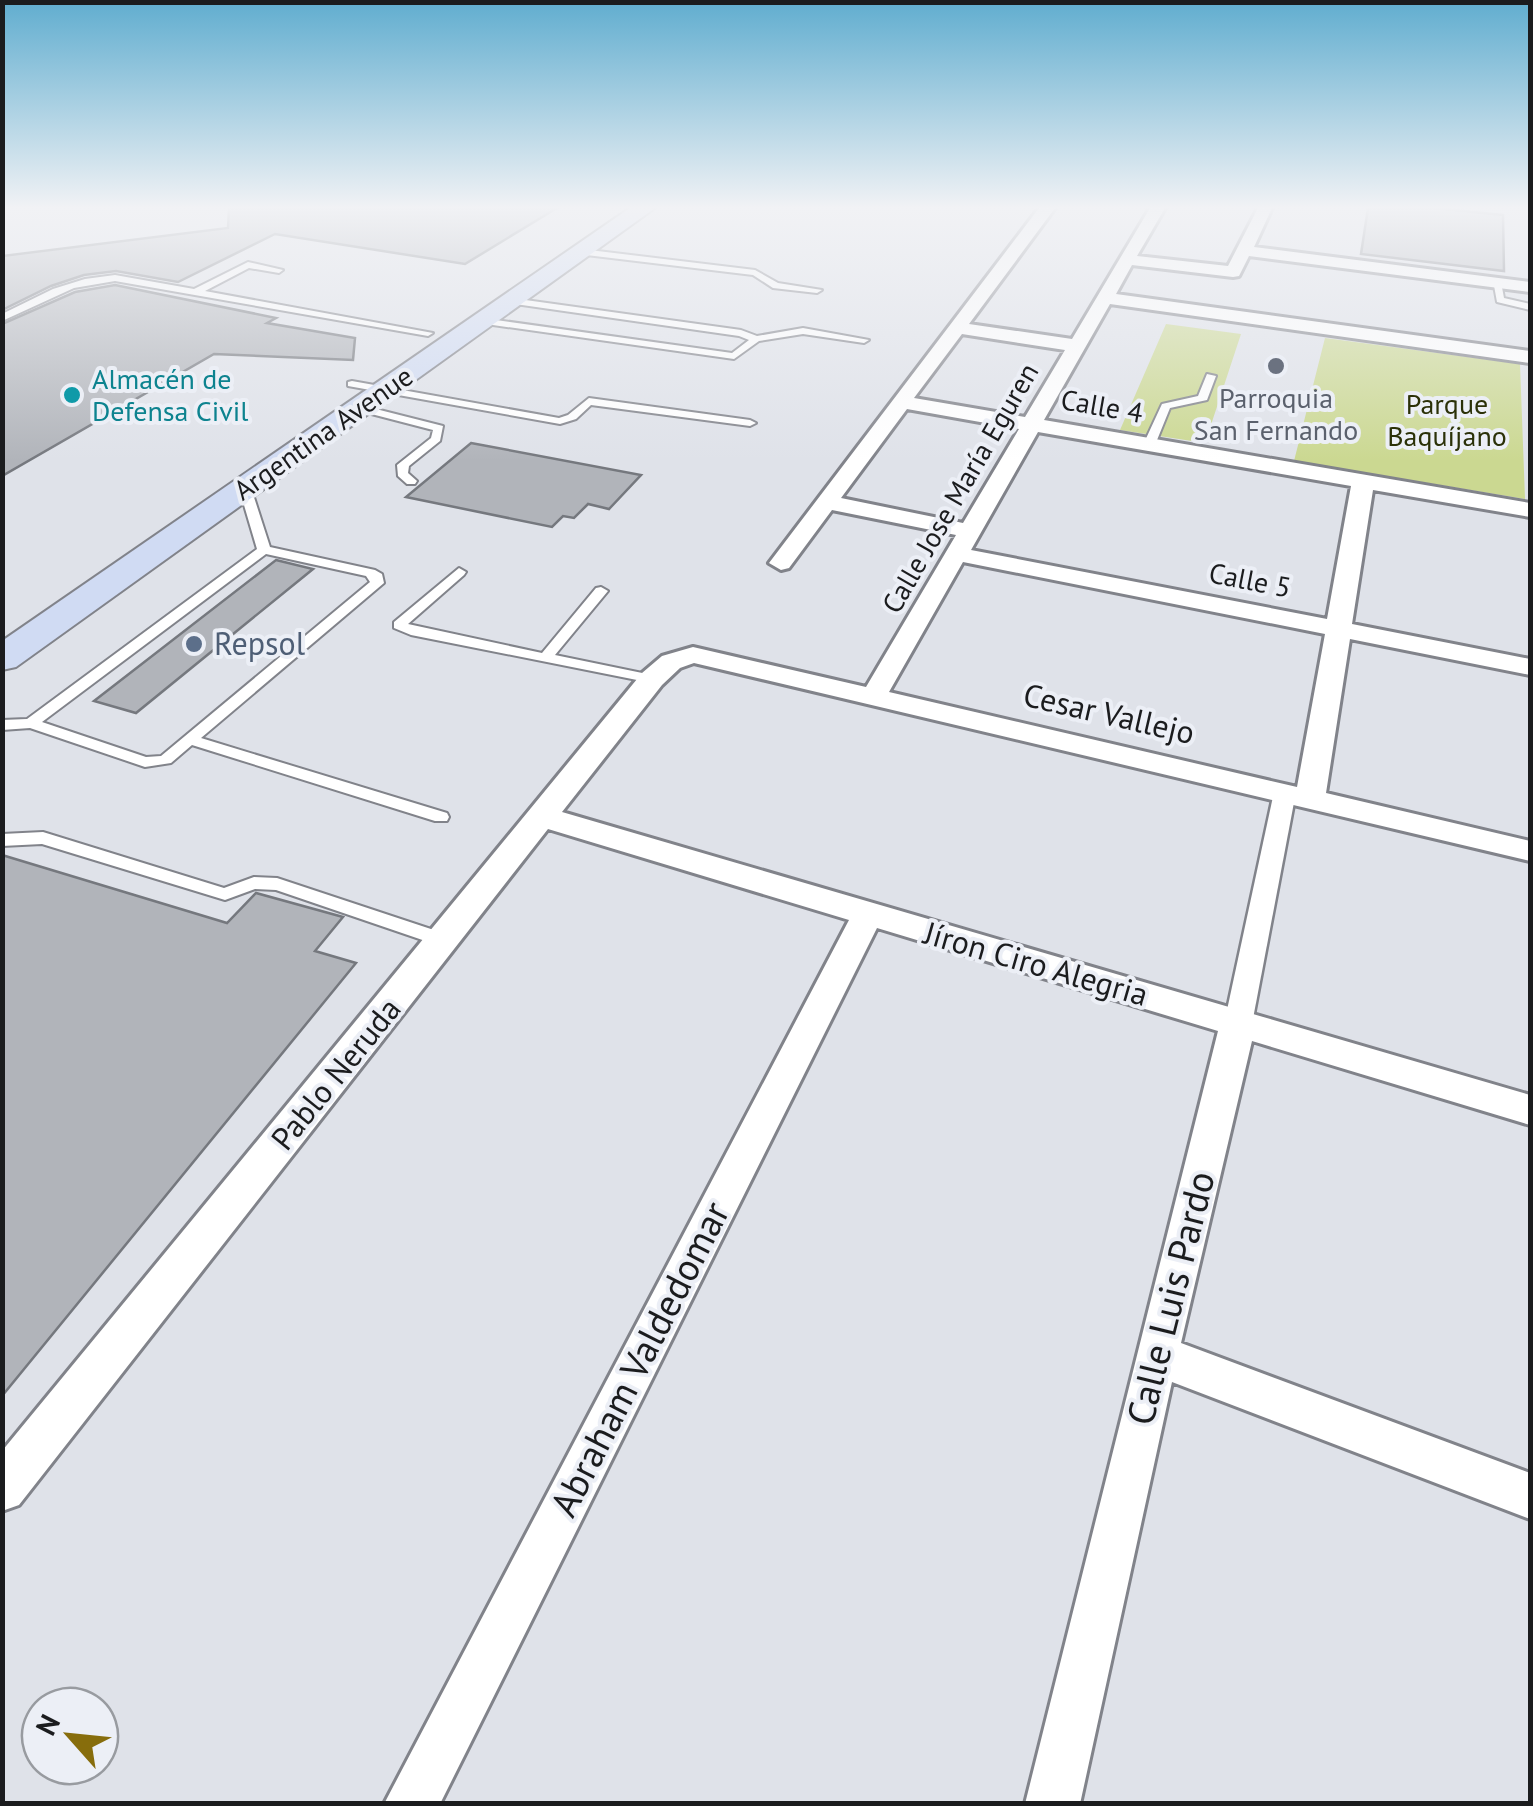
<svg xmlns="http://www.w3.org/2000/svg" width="1533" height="1806" font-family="'PT Sans',sans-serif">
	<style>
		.green { fill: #cbd891 }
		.building { fill: #b1b4ba; stroke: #75787e; stroke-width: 2.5 }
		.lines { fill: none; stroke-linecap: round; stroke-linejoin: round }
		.service-casing { stroke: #81838a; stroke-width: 4 }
		.pedestrian-casing { stroke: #81838a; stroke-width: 5 }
		.minor-casing { stroke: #81838a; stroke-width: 6 }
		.secondary-casing { stroke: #81838a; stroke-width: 4 }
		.service { fill: #fff; fill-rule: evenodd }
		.pedestrian { fill: #fff; fill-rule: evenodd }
		.minor { fill: #fff; fill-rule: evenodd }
		.secondary { fill: #d0dbf3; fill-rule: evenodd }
		.worship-dot { fill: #6b7280; stroke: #eceff6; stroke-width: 4 }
		.culture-dot { fill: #0f9aa8; stroke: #eceff6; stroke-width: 4 }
		.service-dot { fill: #5c6f8a; stroke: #eceff6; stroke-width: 4 }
		.labels { text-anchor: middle; stroke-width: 8; stroke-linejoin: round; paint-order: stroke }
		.far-culture-label { font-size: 28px; fill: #0d838f; stroke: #eceff6; text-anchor: start }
		.far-worship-label { font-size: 28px; fill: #5b616d; stroke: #eceff6 }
		.far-park-label { font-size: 28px; fill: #2b3108; stroke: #eceff6 }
		.far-street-label { font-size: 28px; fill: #1b1c1e; stroke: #eceff6 }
		.service-label { font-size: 32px; fill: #4e5e75; stroke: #eceff6; text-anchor: start }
		.street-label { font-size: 32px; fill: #1b1c1e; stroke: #eceff6 }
		.near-street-label { font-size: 38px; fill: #1b1c1e; stroke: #eceff6 }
	</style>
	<rect width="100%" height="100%" fill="#dfe2e9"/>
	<path class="green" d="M 1166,324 L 1241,334 L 1205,443 L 1120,430 Z
		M 1325,338 L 1520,364 L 1525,499 L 1294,461 Z"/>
	<path class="building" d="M 229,208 L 557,208 L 465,264 L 275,234 L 178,282 L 116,271 L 84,275 L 51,286 L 2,310 L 2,256 L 228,228 Z
		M 1368,208 L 1433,208 L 1503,215 L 1504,271 L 1361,254 Z
		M 115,285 L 276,318 L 267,323 L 355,338 L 353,360 L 214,354 L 2,476 L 2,324 L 75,292 Z
		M 471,443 L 641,475 L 609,509 L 588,504 L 574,518 L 563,516 L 552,527 L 406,497 Z
		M 276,560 L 313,569 L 136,713 L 94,701 Z
		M 2,855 L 227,923 L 256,893 L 343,917 L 315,951 L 356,963 L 2,1396 Z"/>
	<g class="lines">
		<defs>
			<path id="service" d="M 581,249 L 755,270 L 778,283 L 822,290 L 817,293 L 773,288 L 753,275 L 578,254 Z
				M 248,262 L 283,270 L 279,273 L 249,268 L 205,291 L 433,333 L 428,336 L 115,281 L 74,288 L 2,321 L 2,314 L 53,289 L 85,279 L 115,275 L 194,289 Z
				M 1493,280 L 1501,282 L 1504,298 L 1530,304 L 1530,310 L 1497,302 Z
				M 511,298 L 741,330 L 757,336 L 803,328 L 869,340 L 864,343 L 803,334 L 759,341 L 734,359 L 479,323 L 479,319 L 482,318 L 732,353 L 749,340 L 739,336 L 508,303 L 506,301 Z
				M 1207,374 L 1216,376 L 1207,400 L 1170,408 L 1155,445 L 1145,447 L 1143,445 L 1162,404 L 1198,396 Z
				M 352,381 L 559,418 L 568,415 L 589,398 L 750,420 L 756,423 L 750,426 L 591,405 L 576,419 L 560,424 L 348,386 L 348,382 Z
				M 360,405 L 443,426 L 440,441 L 409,466 L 408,473 L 417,481 L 415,484 L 407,484 L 398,476 L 397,465 L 431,438 L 433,430 L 356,410 L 355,408 Z
				M 245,484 L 251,488 L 270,547 L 375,570 L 382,574 L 384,583 L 201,738 L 447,813 L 449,817 L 447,821 L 435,821 L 192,745 L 171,763 L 145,767 L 30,728 L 2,730 L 2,720 L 27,719 L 257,549 L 239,488 ZM 266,554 L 366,576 L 370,582 L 161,756 L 146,757 L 42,722 Z
				M 459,568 L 466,572 L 464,575 L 408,624 L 542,653 L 596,588 L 601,587 L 608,591 L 555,655 L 652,675 L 659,679 L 652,683 L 411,635 L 394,628 L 394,622 Z
				M 43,832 L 224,888 L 254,877 L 277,878 L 449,935 L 452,940 L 449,945 L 443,947 L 276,890 L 255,889 L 225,900 L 42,844 L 2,846 L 2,834 Z"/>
			<path id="pedestrian" d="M 1285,785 L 1296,792 L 1252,1024 L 1248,1031 L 1238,1035 L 1228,1031 L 1224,1024 L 1274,792 Z"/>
			<path id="minor" d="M 1039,208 L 1055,208 L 969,324 L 1072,339 L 1150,208 L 1165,208 L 1137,256 L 1228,266 L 1258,208 L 1272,208 L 1254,247 L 1530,282 L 1530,292 L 1249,256 L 1239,276 L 1233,277 L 1132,265 L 1116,294 L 1530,351 L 1530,363 L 1110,304 L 1044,420 L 1530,503 L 1530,517 L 1373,490 L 1352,624 L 1530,659 L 1530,675 L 1350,639 L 1326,793 L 1530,841 L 1530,861 L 694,663 L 680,668 L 662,685 L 562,812 L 1530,1095 L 1530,1125 L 1252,1041 L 1181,1343 L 1530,1473 L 1530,1519 L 1172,1382 L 1080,1804 L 1025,1804 L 1218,1031 L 877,928 L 440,1804 L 384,1804 L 849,920 L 548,829 L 19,1505 L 2,1511 L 2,1451 L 642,673 L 662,656 L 693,647 L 866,687 L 956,535 L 832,510 L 789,568 L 781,570 L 769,563 ZM 962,334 L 1065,350 L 1025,417 L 914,398 ZM 907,409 L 1019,429 L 963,523 L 841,498 ZM 1038,432 L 1351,486 L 1327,619 L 971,550 ZM 963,562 L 1325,634 L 1297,787 L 889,692 Z"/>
			<path id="secondary" d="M 630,208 L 655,208 L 16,667 L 2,670 L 2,641 Z"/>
		</defs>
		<use href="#service" class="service-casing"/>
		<use href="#pedestrian" class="pedestrian-casing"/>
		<use href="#minor" class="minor-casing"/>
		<use href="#secondary" class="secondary-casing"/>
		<use href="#service" class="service"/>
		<use href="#pedestrian" class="pedestrian"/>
		<use href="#minor" class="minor"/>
		<use href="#secondary" class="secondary"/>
	</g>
	<linearGradient id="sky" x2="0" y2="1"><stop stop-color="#60adcf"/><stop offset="0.45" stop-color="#f1f2f5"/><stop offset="1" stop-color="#f1f2f5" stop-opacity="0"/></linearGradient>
	<rect width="1533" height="461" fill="url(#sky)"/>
	<circle class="worship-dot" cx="1276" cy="366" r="10"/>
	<circle class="culture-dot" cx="72" cy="395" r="10"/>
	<circle class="service-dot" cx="194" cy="644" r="10"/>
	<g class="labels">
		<g class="far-culture-label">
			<text x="92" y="389">Almacén de<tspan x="92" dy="32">Defensa Civil</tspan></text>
		</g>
		<g class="far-worship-label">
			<text x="1276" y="408">Parroquia<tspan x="1276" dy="32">San Fernando</tspan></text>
		</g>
		<g class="far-park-label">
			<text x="1447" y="414">Parque<tspan x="1447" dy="32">Baquíjano</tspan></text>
		</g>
		<g class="far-street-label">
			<text transform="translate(1102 406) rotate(10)" y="10">Calle 4</text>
			<text transform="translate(323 433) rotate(-35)" y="10">Argentina Avenue</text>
			<text transform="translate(960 488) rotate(-60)" y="10">Calle Jose María Eguren</text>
			<text transform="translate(1250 580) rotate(11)" y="10">Calle 5</text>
		</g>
		<g class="service-label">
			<text x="214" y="655">Repsol</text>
		</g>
		<g class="street-label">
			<text transform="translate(1109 714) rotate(13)" y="11">Cesar Vallejo</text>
			<text transform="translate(1036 964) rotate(16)" y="11">Jíron Ciro Alegria</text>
			<text transform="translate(336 1074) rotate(-51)" y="11">Pablo Neruda</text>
		</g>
		<g class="near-street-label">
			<text transform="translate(1171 1298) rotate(-76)" y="13">Calle Luis Pardo</text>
			<text transform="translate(640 1359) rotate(-63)" y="13">Abraham Valdedomar</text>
		</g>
	</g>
	<rect width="1533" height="1806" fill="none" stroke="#1b1c1e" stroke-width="10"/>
	<g transform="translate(70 1736) rotate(297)"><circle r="48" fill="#eceff6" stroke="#989ba0" stroke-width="2.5"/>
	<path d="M0-8L18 38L0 25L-18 38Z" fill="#876d0c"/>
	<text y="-15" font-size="28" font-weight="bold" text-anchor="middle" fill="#1b1c1e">N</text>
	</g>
</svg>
